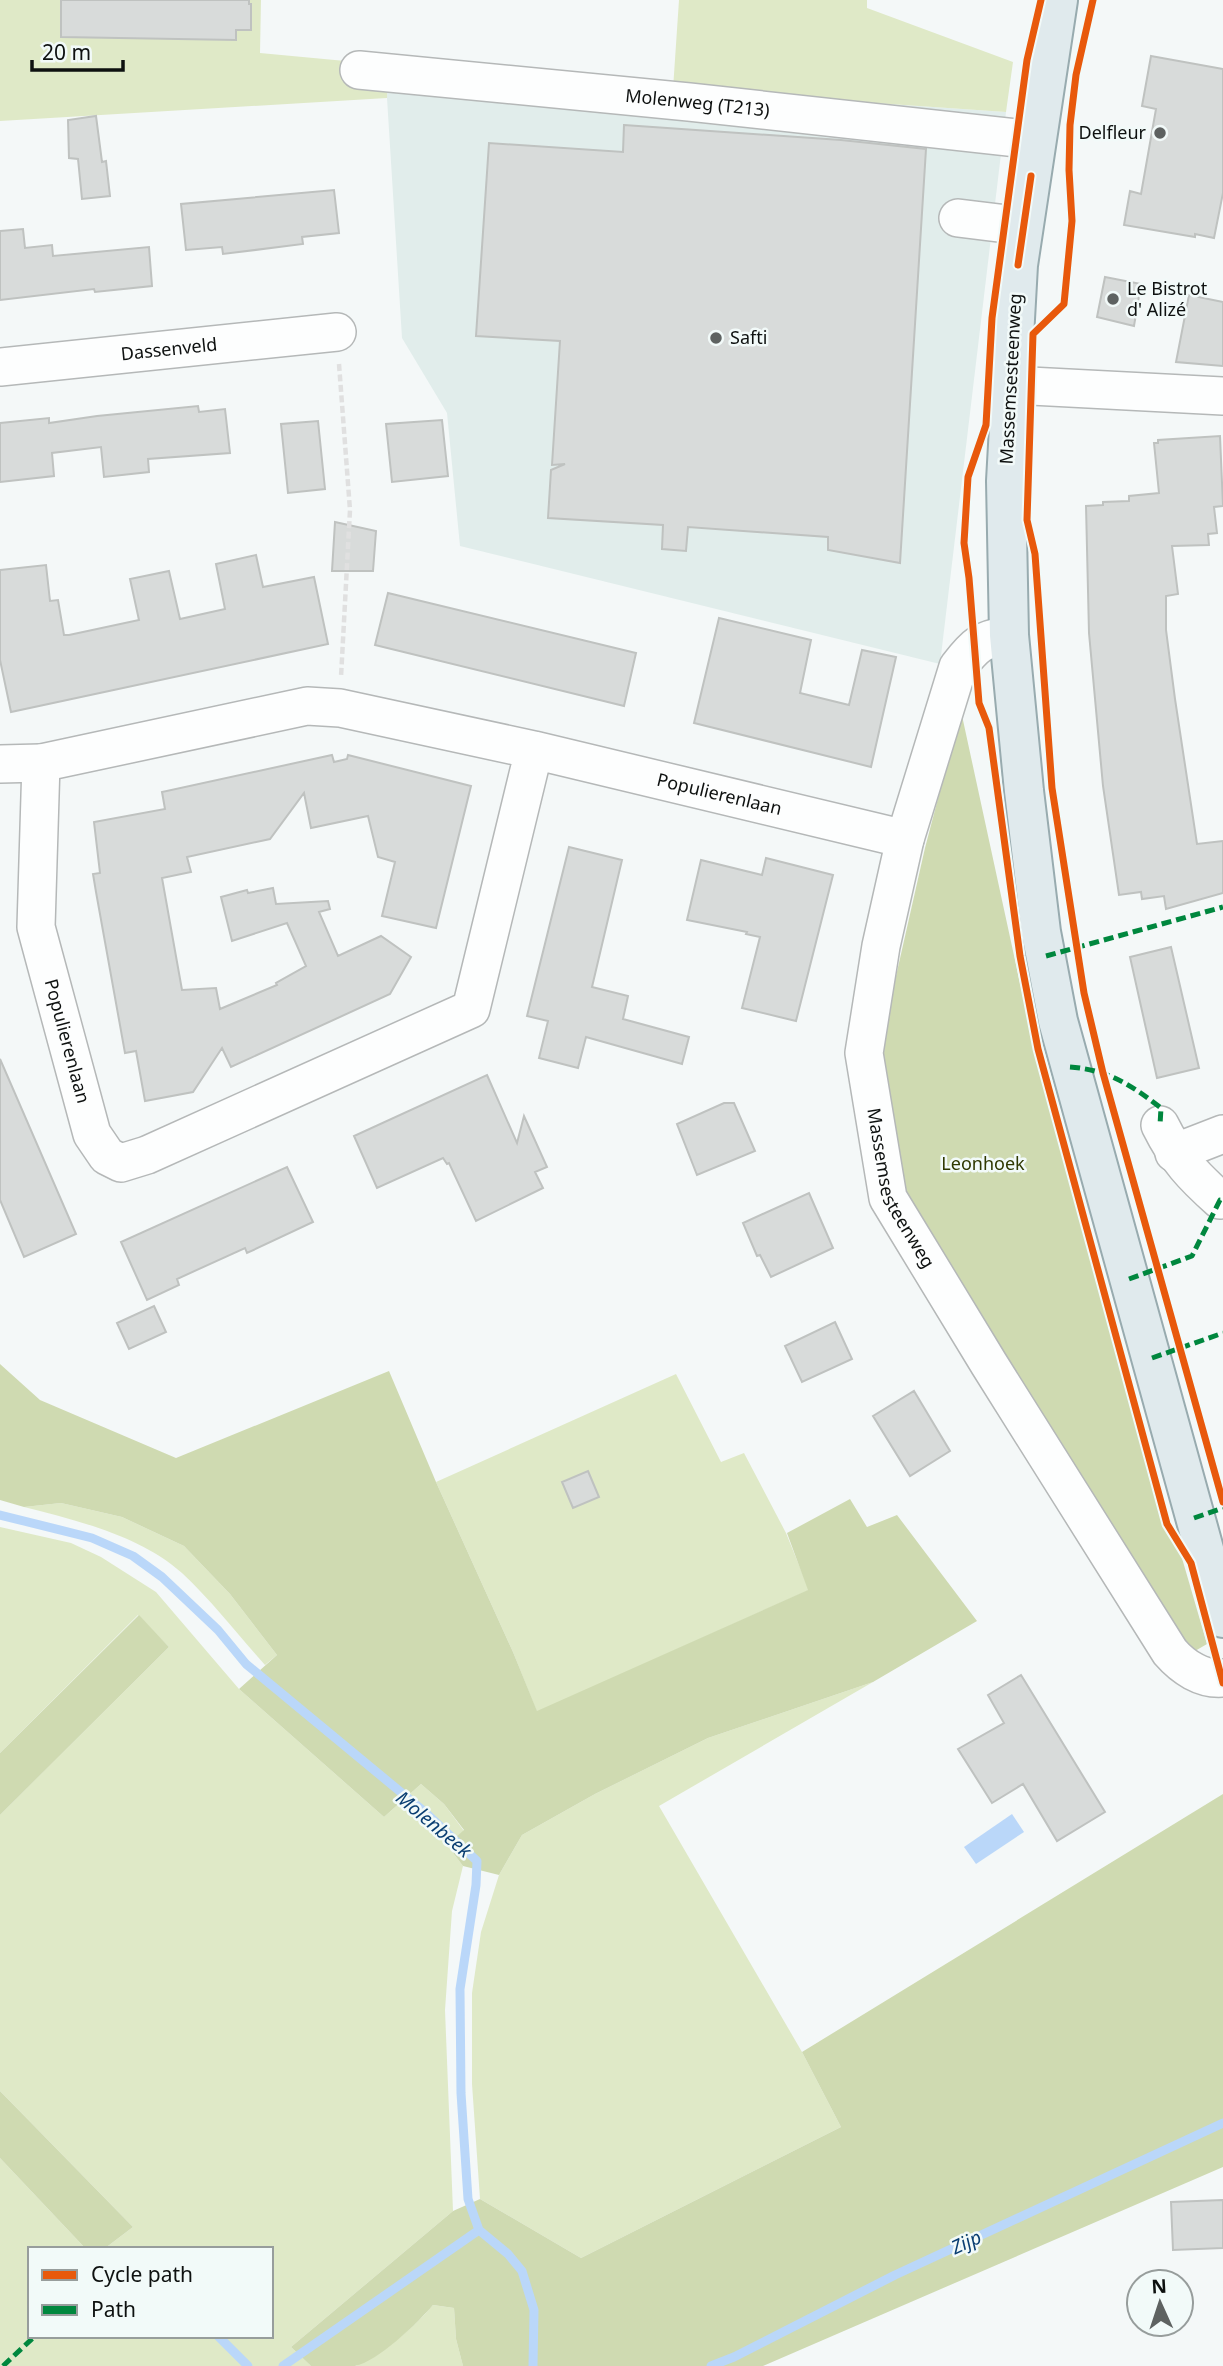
<svg xmlns="http://www.w3.org/2000/svg" width="1223" height="2366" font-family="'Noto Sans',sans-serif">
	<style>
		.built { fill: #e1edeb }
		.green { fill: #dfe9c7 }
		.forest { fill: #cfdab1 }
		.water { fill: #bad7f9 }
		.lines { fill: none; stroke-linecap: round; stroke-linejoin: round }
		.stream { stroke: #bad7f9; stroke-width: 9 }
		.building { fill: #d8dbda; stroke: #bfc2c0; stroke-width: 2 }
		.minor-casing { stroke: #b5b8b8; stroke-width: 40 }
		.major-casing { stroke: #98abaf; stroke-width: 42 }
		.path { stroke: #e0e0e0; stroke-width: 4.5; stroke-dasharray: 7 3.5; stroke-linecap: butt }
		.minor { stroke: #fdfefe; stroke-width: 37 }
		.major { stroke: #e0eaed; stroke-width: 38 }
		.quiet { stroke: #00873e; stroke-width: 5; stroke-dasharray: 10 5; stroke-linecap: butt }
		.cycleway-casing { stroke: #f2faf9; stroke-width: 11 }
		.cycleway { stroke: #e8590c; stroke-width: 7 }
		.poi-dot { fill: #5e6261; stroke: #f2faf9; stroke-width: 2.5 }
		.labels { text-anchor: middle; stroke-width: 5; stroke-linejoin: round; paint-order: stroke }
		.street-label { font-size: 18px; fill: #0e1110; stroke: #f2faf9 }
		.poi-label { font-size: 18px; fill: #0e1110; stroke: #f2faf9; text-anchor: start }
		.park-label { font-size: 18px; fill: #2f3800; stroke: #f2faf9 }
		.water-label { font-size: 19px; font-style: italic; fill: #093e72; stroke: #f2faf9 }
	</style>
	<rect width="100%" height="100%" fill="#f4f8f8"/>
	<path class="built" d="M 388,65 L 673,89 L 1006,112 L 940,664 L 460,546 L 447,413 L 402,338 L 387,98 Z"/>
	<path class="green" d="M 0,0 L 261,0 L 260,53 L 388,65 L 387,98 L 0,121 Z
		M 679,0 L 867,0 L 867,8 L 1013,62 L 1006,112 L 673,89 Z
		M 676,1374 L 721,1462 L 744,1453 L 786,1533 L 809,1590 L 537,1712 L 513,1652 L 436,1482 Z
		M 61,1503 L 122,1517 L 184,1546 L 230,1594 L 277,1655 L 265,1665 C 238,1635 212,1601 182,1573 C 139,1535 78,1521 24,1507 Z
		M 0,1527 L 71,1543 L 101,1557 L 156,1592 L 239,1689 L 384,1817 L 421,1784 L 444,1804 L 464,1831 L 447,1845 L 463,1866 L 452,1911 L 445,2010 L 453,2211 L 291,2347 L 311,2366 L 0,2366 L 0,2158 L 86,2249 L 30,2249 L 30,2336 L 271,2336 L 271,2249 L 104,2249 L 133,2227 L 0,2091 L 0,1815 L 169,1647 L 138,1615 L 0,1753 Z
		M 873,1682 L 659,1806 L 802,2052 L 841,2127 L 581,2258 L 480,2199 L 472,2084 L 472,1993 L 481,1932 L 499,1875 L 522,1835 L 595,1794 L 708,1738 Z
		M 433,2305 L 454,2308 L 456,2339 L 463,2366 L 356,2366 C 385,2351 412,2330 433,2305 Z"/>
	<path class="forest" d="M 961,711 L 1036,1057 L 1207,1644 L 1195,1651 L 1182,1645 L 907,1198 L 888,1113 L 882,1038 L 925,848 Z
		M 0,1364 L 40,1400 L 176,1458 L 389,1371 L 436,1482 L 513,1652 L 537,1711 L 808,1590 L 787,1533 L 850,1499 L 867,1527 L 897,1515 L 977,1621 L 873,1682 L 708,1738 L 595,1794 L 522,1835 L 499,1875 L 463,1866 L 447,1845 L 464,1830 L 444,1804 L 421,1784 L 384,1817 L 239,1689 L 277,1655 L 230,1594 L 184,1546 L 122,1517 L 61,1503 L 24,1507 L 0,1500 Z
		M 139,1615 L 169,1647 L 0,1815 L 0,1753 Z
		M 1223,1794 L 1223,2167 L 763,2366 L 463,2366 L 456,2339 L 454,2308 L 433,2305 C 419,2322 377,2362 355,2366 C 341,2366 324,2366 311,2366 L 291,2347 L 453,2211 L 480,2199 L 581,2258 L 841,2127 L 802,2052 Z
		M 0,2091 L 133,2227 L 104,2249 L 86,2249 L 0,2158 Z"/>
	<path class="water" d="M 1012,1814 L 1024,1832 L 976,1864 L 964,1847 Z"/>
	<g class="lines">
		<path class="stream" d="M 0,1515 L 92,1538 L 133,1556 L 162,1577 L 218,1630 L 246,1664 L 426,1813 L 477,1861 L 476,1885 L 460,1989 L 461,2093 L 468,2199 L 479,2230 L 508,2254 L 522,2271 L 534,2310 L 533,2366
			M 218,2336 L 248,2366
			M 283,2366 L 479,2230
			M 711,2366 L 734,2357 L 895,2275 L 1223,2123"/>
	</g>
	<path class="building" d="M 61,0 L 249,0 L 249,4 L 251,4 L 251,30 L 236,30 L 236,40 L 61,37 Z
		M 1151,56 L 1223,69 L 1223,193 L 1214,238 L 1195,234 L 1195,237 L 1124,225 L 1130,191 L 1141,194 L 1156,109 L 1142,106 Z
		M 96,116 L 102,162 L 106,161 L 110,196 L 82,199 L 78,159 L 69,158 L 68,120 Z
		M 624,125 L 841,140 L 926,149 L 900,563 L 828,550 L 828,537 L 688,527 L 686,551 L 662,549 L 663,525 L 548,518 L 551,470 L 565,464 L 552,465 L 560,341 L 476,336 L 489,143 L 623,152 Z
		M 334,190 L 339,233 L 302,237 L 303,244 L 223,254 L 222,247 L 186,250 L 181,204 Z
		M 23,229 L 25,248 L 52,245 L 53,256 L 149,247 L 152,286 L 95,292 L 94,289 L 0,300 L 0,231 Z
		M 1105,277 L 1141,284 L 1134,326 L 1097,317 Z
		M 1189,295 L 1223,302 L 1223,366 L 1176,362 Z
		M 198,406 L 199,412 L 225,409 L 230,453 L 148,459 L 149,472 L 104,477 L 101,447 L 52,453 L 54,476 L 0,482 L 0,423 L 49,418 L 49,423 L 97,416 Z
		M 442,420 L 448,476 L 392,482 L 386,424 Z
		M 318,421 L 325,489 L 288,493 L 281,424 Z
		M 1220,436 L 1223,506 L 1214,507 L 1217,533 L 1208,534 L 1209,545 L 1172,546 L 1178,594 L 1166,596 L 1166,630 L 1175,699 L 1197,844 L 1223,841 L 1223,893 L 1166,909 L 1164,896 L 1142,899 L 1141,892 L 1119,895 L 1103,786 L 1089,633 L 1086,506 L 1103,505 L 1103,502 L 1129,501 L 1129,496 L 1159,493 L 1154,443 L 1158,443 L 1158,440 Z
		M 335,522 L 376,531 L 373,571 L 332,571 Z
		M 256,555 L 263,587 L 314,577 L 328,644 L 11,712 L 0,660 L 0,570 L 46,565 L 50,601 L 58,600 L 64,635 L 69,635 L 139,620 L 130,579 L 169,571 L 180,619 L 225,609 L 216,564 Z
		M 388,593 L 636,653 L 624,706 L 375,645 Z
		M 719,618 L 811,640 L 800,693 L 849,705 L 862,650 L 896,657 L 871,767 L 694,723 Z
		M 332,755 L 334,762 L 347,759 L 348,755 L 471,786 L 436,928 L 382,916 L 395,862 L 378,857 L 368,816 L 311,828 L 304,793 L 270,839 L 187,857 L 191,872 L 162,878 L 182,990 L 216,988 L 220,1009 L 277,985 L 276,983 L 306,966 L 287,923 L 232,941 L 221,897 L 247,890 L 248,893 L 273,888 L 276,904 L 328,901 L 330,909 L 319,912 L 338,956 L 381,936 L 411,957 L 390,994 L 231,1067 L 222,1048 L 193,1092 L 145,1101 L 136,1051 L 125,1053 L 96,892 L 93,874 L 100,873 L 94,822 L 165,809 L 162,792 Z
		M 569,847 L 622,860 L 592,987 L 628,996 L 623,1019 L 689,1037 L 682,1064 L 586,1037 L 578,1068 L 539,1058 L 548,1021 L 527,1016 Z
		M 766,858 L 833,875 L 796,1021 L 742,1008 L 760,937 L 746,934 L 747,932 L 687,920 L 701,860 L 762,875 Z
		M 1171,947 L 1199,1068 L 1157,1078 L 1130,957 Z
		M 0,1059 L 76,1234 L 24,1257 L 0,1200 Z
		M 487,1075 L 517,1143 L 524,1116 L 547,1167 L 535,1172 L 543,1188 L 476,1221 L 449,1163 L 447,1164 L 443,1158 L 377,1188 L 354,1136 Z
		M 724,1103 L 734,1103 L 755,1151 L 697,1175 L 677,1124 Z
		M 287,1167 L 313,1222 L 247,1253 L 245,1248 L 177,1279 L 179,1285 L 147,1300 L 121,1242 Z
		M 809,1193 L 833,1248 L 771,1277 L 760,1255 L 757,1256 L 743,1223 Z
		M 154,1306 L 166,1332 L 129,1349 L 117,1323 Z
		M 835,1322 L 852,1359 L 802,1382 L 785,1346 Z
		M 914,1391 L 950,1451 L 910,1476 L 873,1416 Z
		M 588,1471 L 599,1497 L 573,1508 L 562,1482 Z
		M 1021,1675 L 1105,1812 L 1057,1841 L 1023,1784 L 992,1803 L 958,1749 L 1004,1723 L 988,1695 Z
		M 1223,2200 L 1223,2248 L 1173,2250 L 1171,2202 Z"/>
	<g class="lines">
		<defs>
			<g id="minor">
				<path id="s1" d="M 359,70 L 689,102 L 1036,140"/>
				<path d="M 958,218 L 1023,226"/>
				<path id="s2" d="M 0,367 L 337,332"/>
				<path d="M 1010,385 L 1223,396"/>
				<path id="s3" d="M 1009,635 C 981,639 975,645 958,667 L 905,839 L 881,946 L 864,1053 L 888,1198 L 989,1364 L 1170,1652 C 1183,1667 1202,1680 1223,1678"/>
				<path id="s4" d="M 534,750 L 340,708 L 307,706 L 41,763 L 36,927 L 92,1134 L 107,1156 L 121,1163 L 147,1155 L 471,1009 L 534,750 L 905,839"/>
				<path d="M 0,764 L 41,763"/>
				<path d="M 1160,1125 C 1177,1159 1192,1175 1220,1200"/>
				<path d="M 1174,1153 L 1223,1134"/>
			</g>
			<path id="major" d="M 1058,0 L 1018,265 L 1006,481 L 1009,635 L 1024,791 L 1041,932 L 1058,1021 L 1223,1618"/>
		</defs>
		<use href="#minor" class="minor-casing"/>
		<use href="#major" class="major-casing"/>
		<path class="path" d="M 339,364 L 350,510 L 341,677"/>
		<use href="#minor" class="minor"/>
		<use href="#major" class="major"/>
		<path class="quiet" d="M 1046,956 L 1223,907
			M 1070,1067 C 1109,1070 1131,1085 1161,1108 L 1160,1125
			M 1129,1279 L 1192,1256 L 1220,1200 L 1223,1200
			M 1152,1358 L 1223,1333
			M 1194,1518 L 1223,1508
			M 3,2366 L 35,2336"/>
		<defs>
			<path id="cycleway" d="M 1041,0 L 1027,60 L 992,318 L 986,425 L 968,477 L 964,543 L 969,578 L 979,703 L 989,728 L 1020,956 L 1038,1049 L 1167,1524 L 1191,1563 L 1223,1683
				M 1093,0 L 1076,75 L 1070,125 L 1069,170 L 1072,221 L 1064,304 L 1033,334 L 1027,520 L 1035,554 L 1052,788 L 1084,993 L 1103,1073 L 1223,1502
				M 1018,265 L 1031,176"/>
		</defs>
		<use href="#cycleway" class="cycleway-casing"/>
		<use href="#cycleway" class="cycleway"/>
	</g>
	<g class="poi-dot">
		<circle cx="1160" cy="133" r="7"/>
		<circle cx="1113" cy="299" r="7"/>
		<circle cx="716" cy="338" r="7"/>
	</g>
	<g class="labels">
		<g class="street-label">
			<text dy="6" stroke="none"><textPath href="#s1" startOffset="340">Molenweg (T213)</textPath></text>
			<text dy="6" stroke="none"><textPath href="#s2" startOffset="170">Dassenveld</textPath></text>
			<text transform="translate(1011 379) rotate(-87)" y="6">Massemsesteenweg</text>
			<text dy="6" stroke="none"><textPath href="#s4" startOffset="1764">Populierenlaan</textPath></text>
			<text dy="6" stroke="none"><textPath href="#s4" startOffset="786">Populierenlaan</textPath></text>
			<text dy="6" stroke="none"><textPath href="#s3" startOffset="602">Massemsesteenweg</textPath></text>
		</g>
		<g class="poi-label">
			<text x="1146" y="139" text-anchor="end">Delfleur</text>
			<text x="1127" y="295">Le Bistrot<tspan x="1127" dy="21">d' Alizé</tspan></text>
			<text x="730" y="344">Safti</text>
		</g>
		<g class="park-label">
			<text x="983" y="1170">Leonhoek</text>
		</g>
		<g class="water-label">
			<text transform="translate(434 1824) rotate(40)" y="7">Molenbeek</text>
			<text transform="translate(966 2242) rotate(-25)" y="7">Zijp</text>
		</g>
	</g>
	<rect x="28" y="2247" width="245" height="91" fill="#f2faf9" stroke="#979d9c" stroke-width="2"/>
	<rect x="42" y="2270" width="35" height="10" fill="#e8590c" stroke="#979d9c" stroke-width="2"/>
	<text x="91" y="2282" font-size="21" fill="#0e1110">Cycle path</text>
	<rect x="42" y="2305" width="35" height="10" fill="#00873e" stroke="#979d9c" stroke-width="2"/>
	<text x="91" y="2317" font-size="21" fill="#0e1110">Path</text>
	<g transform="translate(1160 2303) rotate(357)"><circle r="33" fill="#f2faf9" stroke="#979d9c" stroke-width="2"/>
	<path d="M0-5L12 26L0 18L-12 26Z" fill="#5e6261"/>
	<text y="-10" font-size="19" font-weight="bold" text-anchor="middle" fill="#0e1110">N</text>
	</g>
	<path d="M32 60v10h91v-10" fill="none" stroke="#0e1110" stroke-width="3.5"/>
	<text x="42" y="60" font-size="21" fill="#0e1110" stroke="#f2faf9" stroke-width="5" paint-order="stroke">20 m</text>
</svg>
